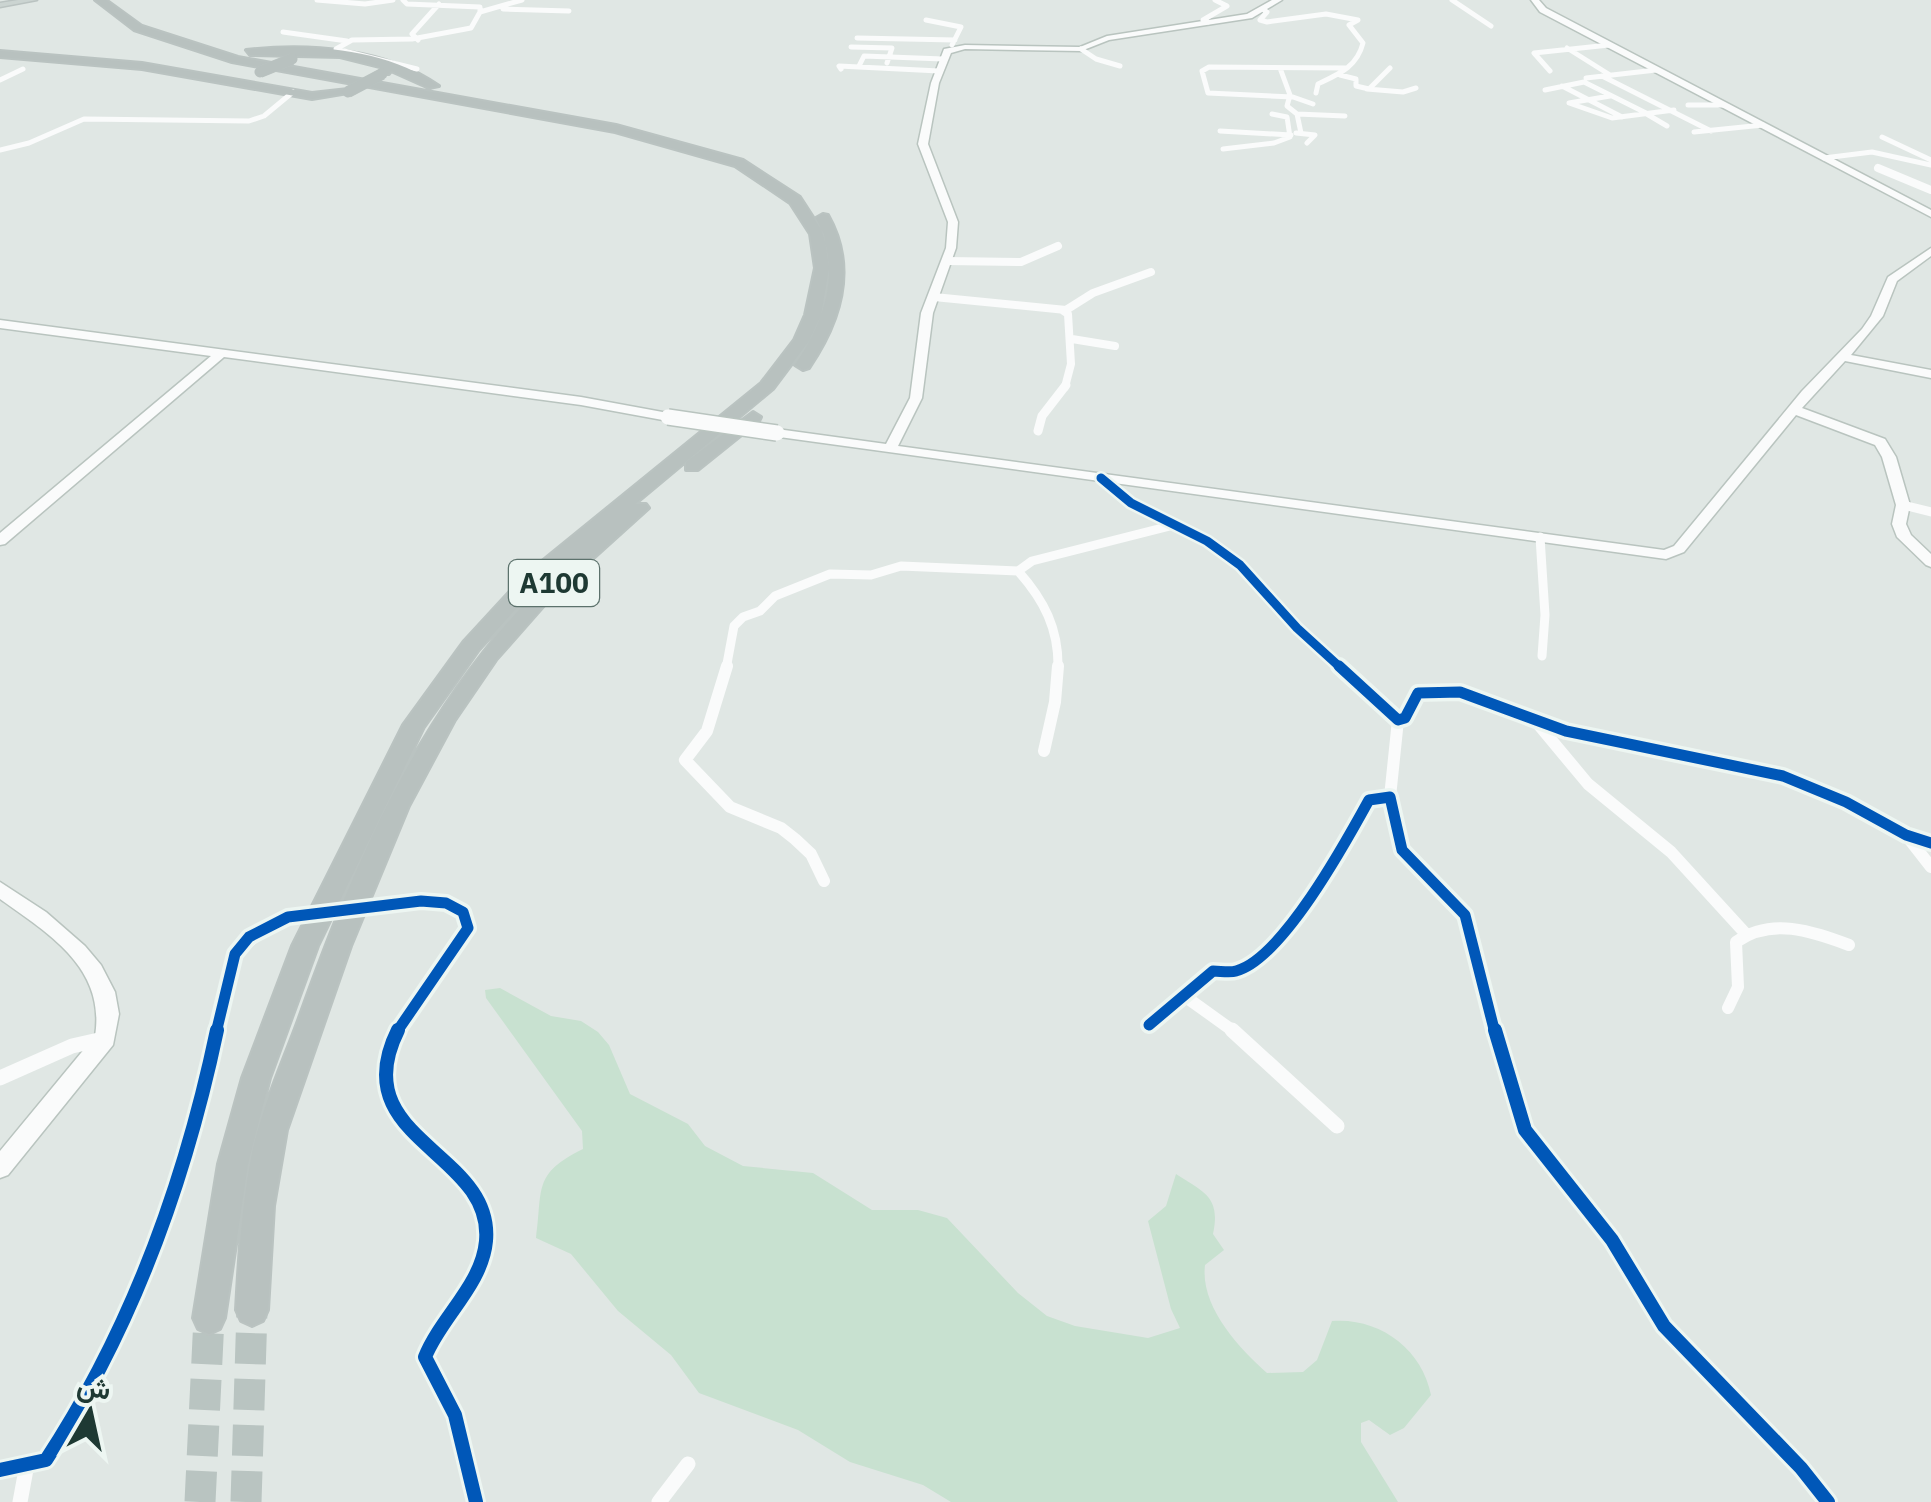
<svg xmlns="http://www.w3.org/2000/svg" width="1931" height="1502" font-family="'IBM Plex Sans',Vazirmatn,sans-serif">
	<style>
		.green { fill: #c8e1d0 }
		.lines { fill: none; stroke-linecap: round; stroke-linejoin: round }
		.street-tunnel { stroke: #b9c4c1; stroke-width: 12; stroke-dasharray: 12 6; stroke-linecap: butt }
		.highway-tunnel { stroke: #b9c4c1; stroke-width: 31; stroke-dasharray: 31 15; stroke-linecap: butt }
		.secondary-casing { stroke: #b9c4bf; stroke-width: 3 }
		.primary-casing { stroke: #bac3c1; stroke-width: 3 }
		.highway-casing { stroke: #bac3c1; stroke-width: 4 }
		.street-far4 { stroke: #fafbfb; stroke-width: 5 }
		.street-far3 { stroke: #fafbfb; stroke-width: 8 }
		.street-far2 { stroke: #fafbfb; stroke-width: 9 }
		.street-far1 { stroke: #fafbfb; stroke-width: 12 }
		.street { stroke: #fafbfb; stroke-width: 15 }
		.secondary { fill: #fafbfb; fill-rule: evenodd }
		.primary { fill: #cbd4d1; fill-rule: evenodd }
		.highway { fill: #b8c1bf; fill-rule: evenodd }
		.secondary-bridge-casing { stroke: #b9c4bf; stroke-width: 18; stroke-linecap: butt }
		.highway-bridge-casing { stroke: #bac3c1; stroke-width: 12; stroke-linecap: butt }
		.secondary-bridge { stroke: #fafbfb; stroke-width: 15 }
		.highway-bridge { stroke: #b8c1bf; stroke-width: 11 }
		.cycleway-far2-casing { stroke: #edf6f2; stroke-width: 14 }
		.cycleway-far1-casing { stroke: #edf6f2; stroke-width: 18 }
		.cycleway-casing { stroke: #edf6f2; stroke-width: 20 }
		.cycleway-far2 { stroke: #0057b8; stroke-width: 9 }
		.cycleway-far1 { stroke: #0057b8; stroke-width: 11 }
		.cycleway { stroke: #0057b8; stroke-width: 14 }
		.labels { text-anchor: middle; stroke-width: 8; stroke-linejoin: round; paint-order: stroke }
		.shield { fill: #edf6f2; stroke: #5c726c; stroke-width: 2.5 }
		.shield-label { font-size: 28px; font-weight: bold; fill: #1e3933 }
	</style>
	<rect width="100%" height="100%" fill="#e0e7e4"/>
	<path class="green" d="M 500,988 L 551,1016 L 581,1021 L 598,1032 L 609,1045 L 630,1094 L 688,1124 L 705,1146 L 743,1166 L 813,1173 L 872,1210 L 918,1210 L 947,1218 L 1018,1293 L 1047,1316 L 1075,1326 L 1148,1338 L 1180,1328 L 1171,1309 L 1148,1221 L 1166,1206 L 1176,1174 C 1204,1192 1221,1197 1213,1234 L 1224,1250 L 1205,1265 C 1200,1306 1238,1347 1267,1373 L 1303,1372 L 1317,1360 L 1332,1321 C 1378,1317 1422,1348 1431,1395 L 1404,1428 L 1390,1435 L 1369,1420 L 1361,1423 L 1361,1442 L 1398,1502 L 951,1502 L 923,1485 L 850,1462 L 798,1430 L 699,1393 L 671,1355 L 618,1311 L 571,1254 L 536,1238 C 543,1189 532,1174 583,1149 L 582,1131 L 486,998 L 485,990 Z"/>
	<g class="lines">
		<path class="street-tunnel" d="M 288,917 L 421,901"/>
		<path class="highway-tunnel" d="M 200,1502 L 209,1318
			M 246,1502 L 252,1310"/>
		<defs>
			<path id="secondary" d="M 1272,0 L 1282,0 L 1252,18 L 1109,40 L 1081,51 L 965,49 L 951,53 L 939,83 L 928,144 L 958,222 L 956,248 L 933,313 L 922,398 L 898,446 L 1664,550 L 1674,546 L 1802,391 L 1862,329 L 1871,316 L 1888,277 L 1931,248 L 1931,256 L 1897,281 L 1883,316 L 1851,355 L 1931,370 L 1931,378 L 1845,361 L 1802,408 L 1885,439 L 1896,457 L 1910,505 L 1906,524 L 1911,535 L 1931,554 L 1931,567 L 1926,565 L 1897,537 L 1892,524 L 1896,505 L 1882,457 L 1875,445 L 1796,415 L 1684,552 L 1666,559 L 772,436 L 772,430 L 777,429 L 886,444 L 910,398 L 921,313 L 946,248 L 948,222 L 918,144 L 931,83 L 944,49 L 965,45 L 1080,47 L 1107,36 L 1247,14 Z
				M 1531,0 L 1539,0 L 1546,8 L 1931,210 L 1931,217 L 1540,12 Z
				M 0,320 L 581,397 L 668,413 L 675,417 L 668,421 L 581,405 L 224,357 L 5,544 L 0,545 L 0,533 L 211,356 L 0,328 Z
				M 0,882 L 46,912 L 85,946 L 101,965 L 115,992 L 119,1014 L 113,1045 L 8,1175 L 0,1178 L 0,1151 L 95,1036 C 106,968 49,934 0,899 Z"/>
			<path id="primary" d="M 18,0 L 37,0 L 0,7 L 0,3 Z"/>
			<path id="highway" d="M 95,0 L 106,0 L 142,26 L 238,57 L 616,125 L 743,160 L 800,197 L 824,234 L 829,268 L 821,315 L 809,341 L 773,389 L 635,504 L 646,504 L 649,508 L 556,592 L 496,660 L 455,720 L 409,806 L 351,946 L 287,1130 L 274,1206 L 268,1310 L 263,1321 L 252,1326 L 241,1321 L 236,1310 C 239,1255 242,1198 254,1144 C 265,1100 285,1057 300,1015 C 364,836 434,680 578,551 L 540,582 L 478,651 L 424,727 L 318,946 L 270,1078 L 248,1164 L 225,1318 L 220,1329 L 209,1334 L 198,1329 L 193,1318 L 218,1164 L 242,1078 L 292,946 L 403,725 L 464,641 L 526,574 L 761,383 L 794,340 L 805,315 L 815,268 L 810,234 L 790,203 L 735,166 L 615,132 L 232,62 L 134,30 Z
				M 246,50 C 309,43 386,48 439,86 L 429,88 L 391,71 L 389,74 L 381,74 L 380,67 L 340,57 L 250,55 Z
				M 0,51 L 142,63 L 312,93 L 348,89 L 354,92 L 312,99 L 142,69 L 0,57 Z
				M 823,214 L 828,215 C 858,268 841,321 809,368 L 803,370 L 795,365 C 826,319 842,270 816,218 Z
				M 753,412 L 761,417 L 759,421 L 698,470 L 686,470 L 686,462 Z"/>
		</defs>
		<use href="#secondary" class="secondary-casing"/>
		<use href="#primary" class="primary-casing"/>
		<use href="#highway" class="highway-casing"/>
		<path class="street-far4" d="M 317,0 L 365,4 L 393,0
			M 403,0 L 407,4 L 480,7 L 480,12
			M 1452,0 L 1491,26
			M 503,9 L 569,11
			M 1264,10 L 1267,12 L 1260,20 L 1267,22 L 1326,14 L 1358,20 L 1349,25 L 1363,43 C 1357,67 1339,74 1318,84 L 1316,93
			M 926,20 L 961,27 L 952,45
			M 1208,22 L 1203,20 L 1227,6 L 1215,0
			M 283,32 L 347,41
			M 857,38 L 955,40
			M 418,40 L 412,34 L 439,4
			M 851,47 L 892,48 L 887,63
			M 1567,48 L 1610,75
			M 1081,49 L 1096,59 L 1120,66
			M 859,66 L 864,56 L 943,59
			M 1280,68 L 1290,95 L 1287,106 L 1297,114 L 1301,133
			M 417,69 L 336,49 L 352,40 L 412,39 L 471,28 L 480,12 L 522,0
			M 841,69 L 839,66 L 939,71
			M 1550,71 L 1534,53 L 1609,45
			M 1340,75 L 1356,79 L 1356,86 L 1369,89 L 1390,68
			M 1602,76 L 1711,131
			M 1586,78 L 1656,70
			M 0,80 L 23,69
			M 1562,86 L 1622,117
			M 1367,89 L 1403,92 L 1416,88
			M 1545,90 L 1584,82 L 1646,113
			M 1610,96 L 1569,103 L 1612,118 L 1674,110
			M 1313,104 L 1293,97 L 1208,93 L 1202,71 L 1209,67 L 1347,68
			M 1688,105 L 1724,105
			M 1645,113 L 1667,126
			M 1297,114 L 1345,116
			M 1220,131 L 1291,135
			M 1694,132 L 1763,125
			M 1296,133 L 1315,135 L 1307,143
			M 1882,137 L 1931,160
			M 1223,149 L 1274,143 L 1290,137 L 1287,117 L 1272,114
			M 0,150 L 29,143 L 84,119 L 249,121 L 264,116 L 293,92
			M 1824,158 L 1872,152 L 1931,165
			M 1878,168 L 1882,170"/>
		<path class="street-far3" d="M 1878,168 L 1931,190
			M 947,261 L 1021,262 L 1058,246
			M 934,297 L 1066,310 L 1093,293 L 1151,272
			M 1062,310 L 1068,314 L 1071,364 L 1065,387
			M 1072,339 L 1115,346"/>
		<path class="street-far2" d="M 1038,431 L 1042,416 L 1066,385
			M 1101,478 L 1131,503 L 1207,541 L 1240,565 L 1297,628 L 1342,669
			M 1903,505 L 1931,512
			M 1540,537 L 1545,615 L 1542,656
			M 1018,571 C 1044,600 1059,629 1058,669
			M 726,669 L 734,626 L 743,617 L 760,611 L 775,596 L 830,574 L 871,575 L 901,566 L 1018,571 L 1032,561 L 1174,525"/>
		<path class="street-far1" d="M 727,666 L 707,731 L 685,760 L 730,807 L 781,828 L 795,839 L 811,854 L 824,881
			M 1339,666 L 1398,720 L 1405,718 L 1418,693 L 1460,692 L 1566,731 L 1783,776 L 1846,802 L 1906,835 L 1931,843
			M 1538,724 L 1588,784 L 1671,852 L 1745,933
			M 1044,751 L 1055,702 L 1058,666
			M 1390,797 L 1398,720
			M 1906,835 L 1931,867
			M 1183,995 L 1236,1033
			M 1728,1008 L 1738,987 L 1736,942 C 1772,917 1811,931 1849,945
			M 1149,1025 L 1213,971 C 1220,971 1230,973 1236,971 C 1282,959 1346,842 1369,800 L 1390,797 L 1402,850 L 1465,915 L 1495,1033
			M 216,1033 C 230,965 223,950 288,917
			M 396,1033 L 468,928 L 463,912 L 446,903 L 421,901"/>
		<path class="street" d="M 398,1030 C 343,1140 494,1151 486,1241 C 482,1285 441,1317 425,1357 L 455,1415 L 476,1502
			M 1232,1030 L 1337,1126
			M 1495,1030 L 1525,1130 L 1612,1240 L 1664,1326 L 1801,1468 L 1828,1502
			M 0,1078 L 72,1046 L 103,1039
			M 0,1470 L 46,1460 C 132,1329 185,1182 217,1030
			M 20,1502 L 27,1464
			M 659,1502 L 688,1464"/>
		<use href="#secondary" class="secondary"/>
		<use href="#primary" class="primary"/>
		<use href="#highway" class="highway"/>
		<defs>
			<path id="secondary-bridge" d="M 668,417 L 777,433"/>
			<path id="highway-bridge" d="M 260,72 L 292,59
				M 348,92 L 382,74"/>
		</defs>
		<use href="#secondary-bridge" class="secondary-bridge-casing"/>
		<use href="#highway-bridge" class="highway-bridge-casing"/>
		<use href="#secondary-bridge" class="secondary-bridge"/>
		<use href="#highway-bridge" class="highway-bridge"/>
		<defs>
			<path id="cycleway-far2" d="M 1101,478 L 1131,503 L 1207,541 L 1240,565 L 1297,628 L 1342,669"/>
			<path id="cycleway-far1" d="M 1339,666 L 1398,720 L 1405,718 L 1418,693 L 1460,692 L 1566,731 L 1783,776 L 1846,802 L 1906,835 L 1931,843
				M 1149,1025 L 1213,971 C 1220,971 1230,973 1236,971 C 1282,959 1346,842 1369,800 L 1390,797 L 1402,850 L 1465,915 L 1495,1033
				M 216,1033 L 235,954 L 249,937 L 288,917 L 421,901 L 446,903 L 463,912 L 468,928 L 396,1033"/>
			<path id="cycleway" d="M 398,1030 C 343,1140 494,1151 486,1241 C 482,1285 441,1317 425,1357 L 455,1415 L 476,1502
				M 1495,1030 L 1525,1130 L 1612,1240 L 1664,1326 L 1801,1468 L 1828,1502
				M 0,1470 L 46,1460 C 132,1329 185,1182 217,1030"/>
		</defs>
		<use href="#cycleway-far2" class="cycleway-far2-casing"/>
		<use href="#cycleway-far1" class="cycleway-far1-casing"/>
		<use href="#cycleway" class="cycleway-casing"/>
		<use href="#cycleway-far2" class="cycleway-far2"/>
		<use href="#cycleway-far1" class="cycleway-far1"/>
		<use href="#cycleway" class="cycleway"/>
	</g>
	<g class="labels">
		<rect class="shield" x="509" y="560" width="90" height="46" rx="8"/>
		<g class="shield-label">
			<text x="554" y="593">A100</text>
		</g>
	</g>
	<g transform="translate(90 1412) rotate(9)" stroke="#edf6f2" stroke-width="8" paint-order="stroke">
	<path d="M0-8L18 38L0 25L-18 38Z" fill="#1e3933"/>
	<text y="-15" font-size="28" font-weight="bold" text-anchor="middle" fill="#1e3933">ش</text>
	</g>
</svg>
